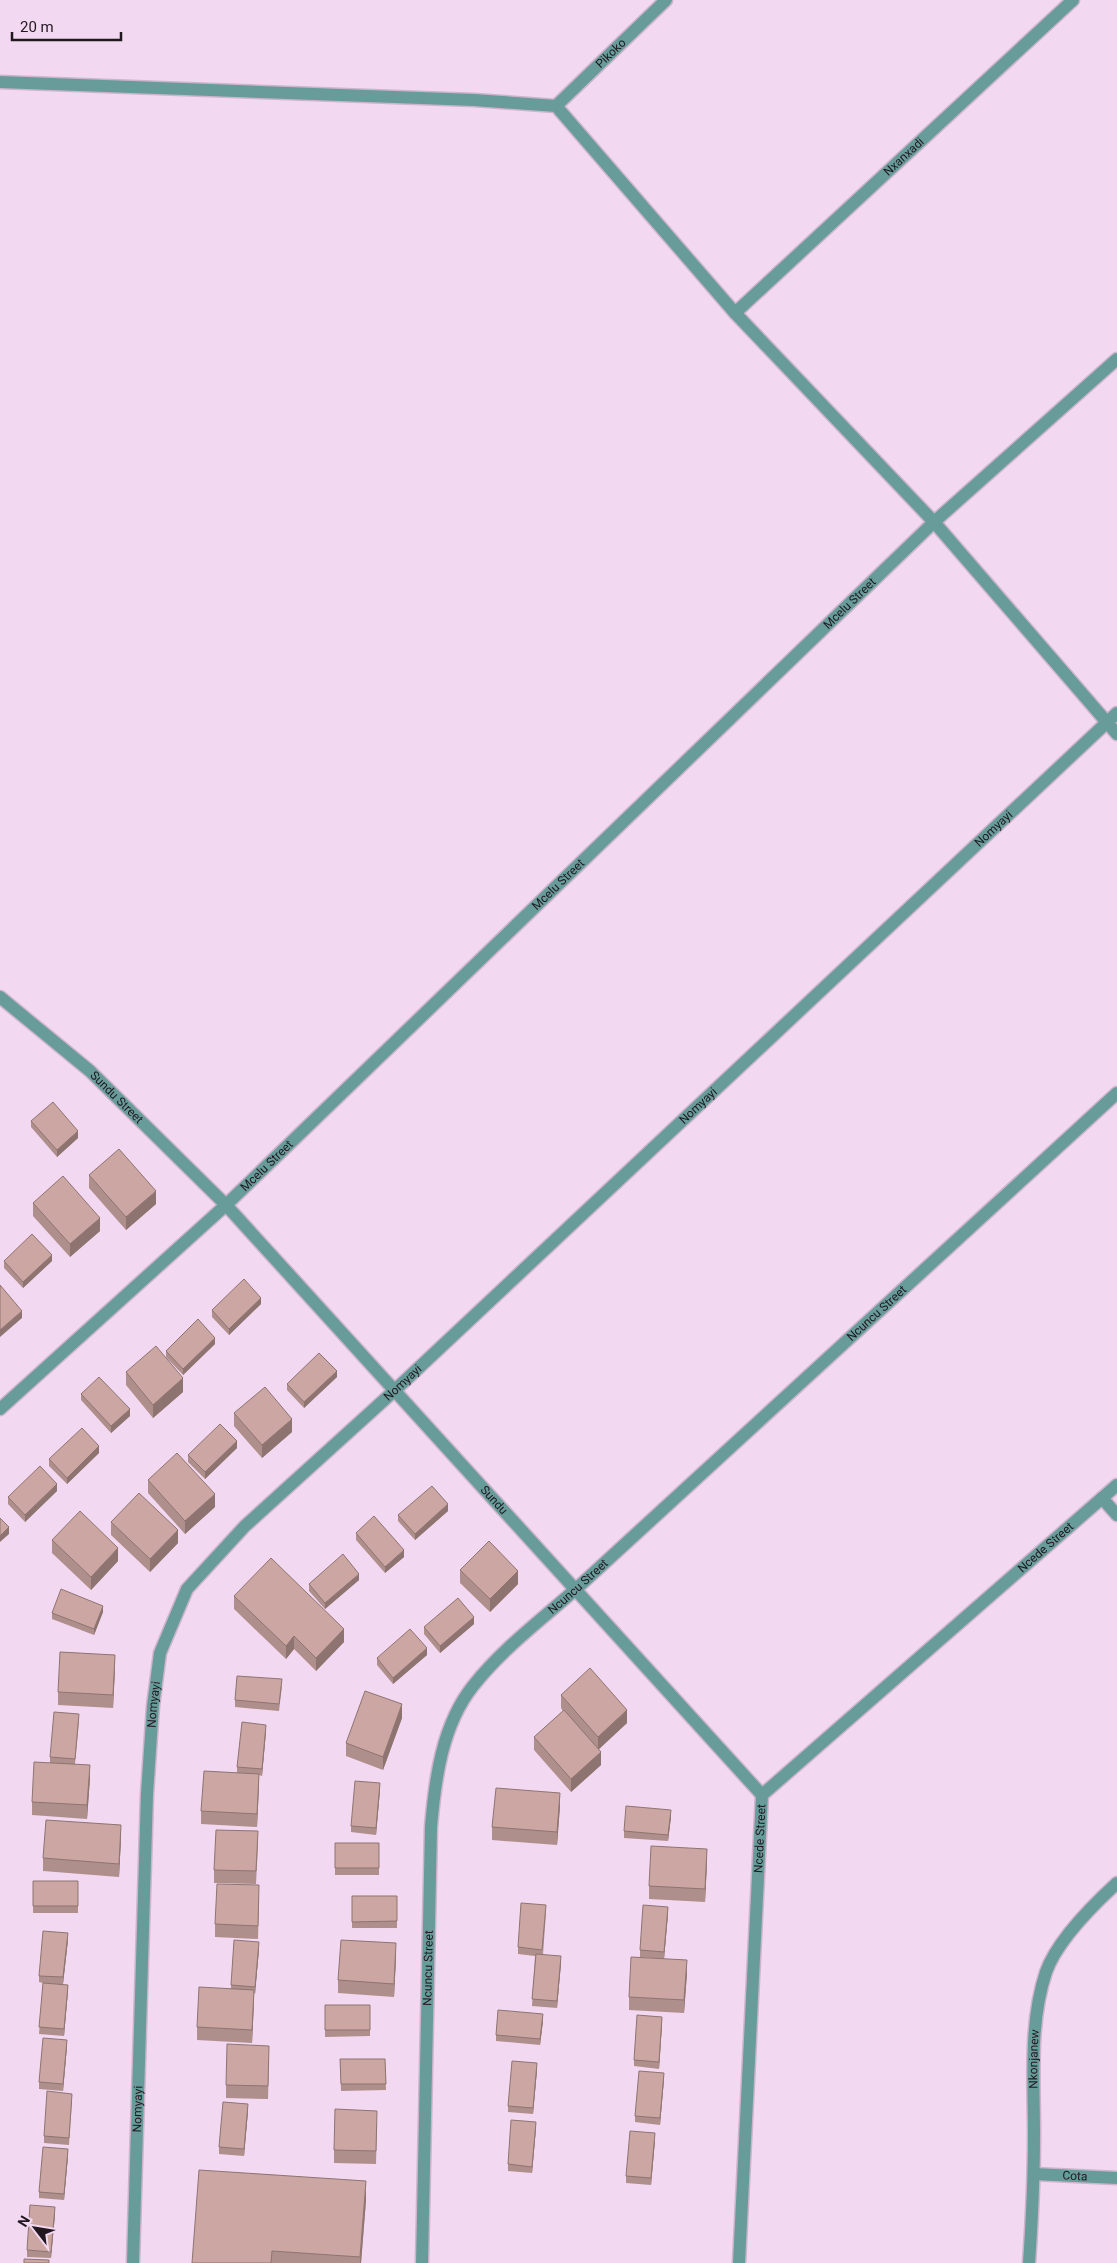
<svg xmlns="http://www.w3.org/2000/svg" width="1117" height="2263" font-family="Roboto,sans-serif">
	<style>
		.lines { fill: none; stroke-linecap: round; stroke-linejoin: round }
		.minor-casing { stroke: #ccb5cb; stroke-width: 15 }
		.tertiary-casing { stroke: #ccb5cb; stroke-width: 15 }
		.minor { stroke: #689c9a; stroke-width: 12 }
		.tertiary { stroke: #689c9a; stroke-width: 12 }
		.wall { fill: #af8f8b }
		.shaded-wall { fill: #8e7471 }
		.building { fill: #cba6a2; stroke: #8e7471 }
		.labels { text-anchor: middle; stroke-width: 5; stroke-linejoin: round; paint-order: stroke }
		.street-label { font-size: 12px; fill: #20171f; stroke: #f2d8f1 }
	</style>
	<rect width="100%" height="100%" fill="#f2d8f1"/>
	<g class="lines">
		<defs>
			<g id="minor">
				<path d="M 0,82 L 474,100 L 556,106 L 735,313 L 934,522 L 1117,734"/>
				<path id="s1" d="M 556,106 L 666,0"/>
				<path id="s2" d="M 735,313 L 1073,0"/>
				<path id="s3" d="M 0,997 L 90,1071 L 226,1205 L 762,1795"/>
				<path id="s4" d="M 0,1409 L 226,1205 L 934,522 L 1117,359"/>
				<path d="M 1102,1498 L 1117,1515"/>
				<path id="s5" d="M 1034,2174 L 1117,2178"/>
				<path id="s6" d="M 133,2263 L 147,1794 L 153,1706 L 160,1653 L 187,1589 L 245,1526 L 394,1391 L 1117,713"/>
				<path id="s7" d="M 422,2263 L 431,1827 C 435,1779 442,1725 473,1686 C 502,1649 541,1620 576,1589 L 1117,1093"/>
				<path id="s8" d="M 1029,2263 C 1032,2220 1034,2177 1034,2134 C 1034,2080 1029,2023 1046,1972 C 1057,1941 1093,1905 1117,1883"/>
			</g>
			<g id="tertiary">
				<path id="s9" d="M 739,2263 L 762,1795 L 1117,1485"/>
			</g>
		</defs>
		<use href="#minor" class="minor-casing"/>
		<use href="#tertiary" class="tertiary-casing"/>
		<use href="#minor" class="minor"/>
		<use href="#tertiary" class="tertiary"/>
	</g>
	<path class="wall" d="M 31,1121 L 78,1138 L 57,1157 L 31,1127 Z
		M 89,1175 L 156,1204 L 126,1230 L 89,1188 Z
		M 33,1203 L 100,1231 L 70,1257 L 33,1216 Z
		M 4,1261 L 52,1261 L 23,1288 L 4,1268 Z
		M 261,1304 L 229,1335 L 212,1317 L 212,1310 Z
		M 215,1344 L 183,1375 L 166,1357 L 166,1351 Z
		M 126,1372 L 183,1392 L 153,1418 L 126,1385 Z
		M 337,1377 L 304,1408 L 287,1390 L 287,1384 Z
		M 81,1394 L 130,1416 L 111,1433 L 81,1400 Z
		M 234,1413 L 292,1432 L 262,1458 L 234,1426 Z
		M 237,1448 L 205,1479 L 188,1462 L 188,1455 Z
		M 99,1453 L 67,1484 L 49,1466 L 49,1459 Z
		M 148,1480 L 215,1507 L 185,1534 L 148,1493 Z
		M 57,1491 L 25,1522 L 8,1504 L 8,1497 Z
		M 448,1511 L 415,1540 L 398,1521 L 398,1515 Z
		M 111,1522 L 178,1543 L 150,1572 L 111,1535 Z
		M 356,1533 L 404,1557 L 385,1573 L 356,1540 Z
		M 52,1540 L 118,1561 L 91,1590 L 52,1553 Z
		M 460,1570 L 518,1584 L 490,1612 L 460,1583 Z
		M 359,1580 L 325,1609 L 309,1591 L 309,1584 Z
		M 234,1596 L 344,1642 L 316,1671 L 294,1649 L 286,1659 L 234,1609 Z
		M 103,1612 L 94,1635 L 52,1619 L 52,1613 Z
		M 474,1624 L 440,1653 L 424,1634 L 424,1627 Z
		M 427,1655 L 393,1684 L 377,1665 L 377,1658 Z
		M 115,1668 L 113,1708 L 58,1705 L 58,1692 Z
		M 282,1686 L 279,1711 L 235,1707 L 235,1700 Z
		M 561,1695 L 627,1723 L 599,1749 L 601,1765 L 571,1792 L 534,1750 L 534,1737 L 563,1711 L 561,1708 Z
		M 402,1718 L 383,1770 L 346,1756 L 346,1743 Z
		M 79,1721 L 75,1764 L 90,1778 L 87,1819 L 32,1815 L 32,1802 L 50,1763 L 50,1757 Z
		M 266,1731 L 262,1776 L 259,1775 L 257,1827 L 201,1824 L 201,1811 L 237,1773 L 237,1767 Z
		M 380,1790 L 376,1835 L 351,1832 L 351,1826 Z
		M 560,1806 L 557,1845 L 492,1840 L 492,1827 Z
		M 671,1817 L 668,1841 L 624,1838 L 624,1831 Z
		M 121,1838 L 119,1877 L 43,1871 L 43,1858 Z
		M 335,1843 L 379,1843 L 379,1875 L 335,1875 Z
		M 258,1844 L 256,1884 L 214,1883 L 214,1870 Z
		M 707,1862 L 705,1902 L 649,1899 L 649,1886 Z
		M 33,1881 L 78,1881 L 78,1913 L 33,1913 Z
		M 352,1896 L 397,1896 L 397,1928 L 352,1928 Z
		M 259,1899 L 258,1939 L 215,1937 L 215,1924 Z
		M 546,1912 L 543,1955 L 561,1963 L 557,2008 L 532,2006 L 535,1956 L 518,1954 L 518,1947 Z
		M 668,1914 L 664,1959 L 640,1957 L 640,1950 Z
		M 68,1940 L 63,1984 L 68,1991 L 64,2036 L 39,2034 L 43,1983 L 39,1982 L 39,1976 Z
		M 259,1949 L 255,1994 L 254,1993 L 252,2043 L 197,2040 L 197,2027 L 231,1989 L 231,1985 Z
		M 396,1957 L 394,1997 L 338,1993 L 338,1980 Z
		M 687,1973 L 684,2013 L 629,2010 L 629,1997 Z
		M 325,2005 L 370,2005 L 370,2036 L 325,2037 Z
		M 543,2021 L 540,2045 L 496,2041 L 496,2035 Z
		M 662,2024 L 659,2069 L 634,2066 L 634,2060 Z
		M 67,2046 L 63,2091 L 39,2089 L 39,2082 Z
		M 269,2059 L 268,2099 L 226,2098 L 226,2085 Z
		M 340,2059 L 385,2059 L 386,2090 L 341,2091 Z
		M 537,2070 L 533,2114 L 508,2112 L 508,2106 Z
		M 664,2079 L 660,2125 L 635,2122 L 635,2116 Z
		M 72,2100 L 69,2145 L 44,2143 L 44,2136 Z
		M 248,2111 L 244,2156 L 219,2154 L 219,2147 Z
		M 377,2124 L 376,2164 L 334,2163 L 334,2150 Z
		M 536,2128 L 532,2173 L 508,2171 L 508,2164 Z
		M 655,2140 L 651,2185 L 626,2183 L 626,2176 Z
		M 68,2156 L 64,2200 L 39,2198 L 39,2192 Z
		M 366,2200 L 361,2263 L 192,2263 Z
		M 55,2214 L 51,2258 L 27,2257 L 27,2250 Z"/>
	<path class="shaded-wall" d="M 78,1131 L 78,1138 L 57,1157 L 57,1150 Z
		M 156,1191 L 156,1204 L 126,1230 L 126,1217 Z
		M 100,1218 L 100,1231 L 70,1257 L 70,1244 Z
		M 52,1255 L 52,1261 L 23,1288 L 23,1282 Z
		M 261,1298 L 261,1304 L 229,1335 L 229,1329 Z
		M 22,1311 L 22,1318 L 0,1337 L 0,1330 Z
		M 215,1338 L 215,1344 L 183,1375 L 183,1369 Z
		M 337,1371 L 337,1377 L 304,1408 L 304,1402 Z
		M 183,1378 L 183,1392 L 153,1418 L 153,1405 Z
		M 130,1409 L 130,1416 L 111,1433 L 111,1426 Z
		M 292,1419 L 292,1432 L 262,1458 L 262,1445 Z
		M 237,1441 L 237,1448 L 205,1479 L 205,1472 Z
		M 99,1446 L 99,1453 L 67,1484 L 67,1478 Z
		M 57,1484 L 57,1491 L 25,1522 L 25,1515 Z
		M 215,1494 L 215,1507 L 185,1534 L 185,1521 Z
		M 448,1504 L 448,1511 L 415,1540 L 415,1534 Z
		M 9,1527 L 9,1534 L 0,1542 L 0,1536 Z
		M 178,1530 L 178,1543 L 150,1572 L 150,1559 Z
		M 118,1548 L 118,1561 L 91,1590 L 91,1577 Z
		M 404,1550 L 404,1557 L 385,1573 L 385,1567 Z
		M 518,1571 L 518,1584 L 490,1612 L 490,1599 Z
		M 359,1574 L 359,1580 L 325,1609 L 325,1603 Z
		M 103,1606 L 103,1612 L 94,1635 L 94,1629 Z
		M 474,1617 L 474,1624 L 440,1653 L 440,1646 Z
		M 344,1629 L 344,1642 L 316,1671 L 316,1658 Z
		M 294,1636 L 294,1649 L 286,1659 L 286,1646 Z
		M 427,1648 L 427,1655 L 393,1684 L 393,1678 Z
		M 115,1655 L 115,1668 L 113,1708 L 113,1695 Z
		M 402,1704 L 402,1718 L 383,1770 L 383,1757 Z
		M 627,1710 L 627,1723 L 598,1750 L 598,1737 Z
		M 266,1725 L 266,1731 L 262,1776 L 262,1769 Z
		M 601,1752 L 601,1765 L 571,1792 L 571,1779 Z
		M 90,1765 L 90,1778 L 87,1819 L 87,1805 Z
		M 259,1774 L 259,1787 L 257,1827 L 257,1814 Z
		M 380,1783 L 380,1790 L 376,1835 L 376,1828 Z
		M 560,1793 L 560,1806 L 557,1845 L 557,1832 Z
		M 671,1810 L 671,1817 L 668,1841 L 668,1835 Z
		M 121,1825 L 121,1838 L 119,1877 L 119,1864 Z
		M 707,1849 L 707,1862 L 705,1902 L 705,1889 Z
		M 668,1907 L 668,1914 L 664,1959 L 664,1952 Z
		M 68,1933 L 68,1940 L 63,1984 L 63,1977 Z
		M 259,1942 L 259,1949 L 255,1994 L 255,1987 Z
		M 396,1943 L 396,1957 L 394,1997 L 394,1984 Z
		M 561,1956 L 561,1963 L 557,2008 L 557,2001 Z
		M 687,1960 L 687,1973 L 684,2013 L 684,2000 Z
		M 68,1985 L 68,1991 L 64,2036 L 64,2029 Z
		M 254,1990 L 254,2003 L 252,2043 L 252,2030 Z
		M 543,2014 L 543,2021 L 540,2045 L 540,2039 Z
		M 662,2017 L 662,2024 L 659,2069 L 659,2062 Z
		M 67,2040 L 67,2046 L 63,2091 L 63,2084 Z
		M 537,2063 L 537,2070 L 533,2114 L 533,2108 Z
		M 664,2073 L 664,2079 L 660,2125 L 660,2118 Z
		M 248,2104 L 248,2111 L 244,2156 L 244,2149 Z
		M 536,2122 L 536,2128 L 532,2173 L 532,2167 Z
		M 655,2133 L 655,2140 L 651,2185 L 651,2178 Z
		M 68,2149 L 68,2156 L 64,2200 L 64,2194 Z
		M 366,2181 L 366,2200 L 361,2263 L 360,2263 Z
		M 55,2207 L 55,2214 L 51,2258 L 51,2252 Z"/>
	<path class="building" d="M 53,1102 L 78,1131 L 57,1150 L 31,1121 Z
		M 119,1149 L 156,1191 L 126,1217 L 89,1175 Z
		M 63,1176 L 100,1218 L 70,1244 L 33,1203 Z
		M 32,1234 L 52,1255 L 23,1282 L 4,1261 Z
		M 244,1279 L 261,1298 L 229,1329 L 212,1310 Z
		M 0,1285 L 22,1311 L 0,1330 Z
		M 198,1319 L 215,1338 L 183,1369 L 166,1351 Z
		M 156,1346 L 183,1378 L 153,1405 L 126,1372 Z
		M 319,1353 L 337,1371 L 304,1402 L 287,1384 Z
		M 99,1377 L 130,1409 L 111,1426 L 81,1394 Z
		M 265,1387 L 292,1419 L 262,1445 L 234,1413 Z
		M 220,1424 L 237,1441 L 205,1472 L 188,1455 Z
		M 82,1428 L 99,1446 L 67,1478 L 49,1459 Z
		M 177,1453 L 215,1494 L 185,1521 L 148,1480 Z
		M 40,1466 L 57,1484 L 25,1515 L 8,1497 Z
		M 432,1486 L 448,1504 L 415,1534 L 398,1515 Z
		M 139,1493 L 178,1530 L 150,1559 L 111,1522 Z
		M 80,1511 L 118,1548 L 91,1577 L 52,1540 Z
		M 374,1516 L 404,1550 L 385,1567 L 356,1533 Z
		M 0,1518 L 9,1527 L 0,1536 Z
		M 489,1541 L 518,1571 L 490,1599 L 460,1570 Z
		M 343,1554 L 359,1574 L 325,1603 L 309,1584 Z
		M 271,1558 L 344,1629 L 316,1658 L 294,1636 L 286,1646 L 234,1596 Z
		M 61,1589 L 103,1606 L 94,1629 L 52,1613 Z
		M 458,1598 L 474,1617 L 440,1646 L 424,1627 Z
		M 410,1629 L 427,1648 L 393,1678 L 377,1658 Z
		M 60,1652 L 115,1655 L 113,1695 L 58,1692 Z
		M 590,1668 L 627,1710 L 598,1737 L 561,1695 Z
		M 237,1676 L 282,1679 L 279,1704 L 235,1700 Z
		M 365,1691 L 402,1704 L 383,1757 L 346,1743 Z
		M 564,1710 L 601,1752 L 571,1779 L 534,1737 Z
		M 54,1712 L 79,1714 L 75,1759 L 50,1757 Z
		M 242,1722 L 266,1725 L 262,1769 L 237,1767 Z
		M 34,1762 L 90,1765 L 87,1805 L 32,1802 Z
		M 204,1771 L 259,1774 L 257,1814 L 201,1811 Z
		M 355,1781 L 380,1783 L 376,1828 L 351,1826 Z
		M 496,1788 L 560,1793 L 557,1832 L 492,1827 Z
		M 626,1806 L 671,1810 L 668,1835 L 624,1831 Z
		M 46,1820 L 121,1825 L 119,1864 L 43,1858 Z
		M 216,1830 L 258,1831 L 256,1871 L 214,1870 Z
		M 335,1843 L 379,1843 L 379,1868 L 335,1868 Z
		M 651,1846 L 707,1849 L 705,1889 L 649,1886 Z
		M 33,1881 L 78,1881 L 78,1906 L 33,1906 Z
		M 217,1884 L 259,1885 L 258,1926 L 215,1924 Z
		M 352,1896 L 397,1896 L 397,1921 L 352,1922 Z
		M 521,1903 L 546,1905 L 542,1950 L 518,1947 Z
		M 643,1905 L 668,1907 L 664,1952 L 640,1950 Z
		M 43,1931 L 68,1933 L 63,1977 L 39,1976 Z
		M 234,1940 L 259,1942 L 255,1987 L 231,1985 Z
		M 341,1940 L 396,1943 L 394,1984 L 338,1980 Z
		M 536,1954 L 561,1956 L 557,2001 L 532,1999 Z
		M 631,1957 L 687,1960 L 684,2000 L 629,1997 Z
		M 43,1983 L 68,1985 L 64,2029 L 39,2027 Z
		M 199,1987 L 254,1990 L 252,2030 L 197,2027 Z
		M 325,2005 L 370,2005 L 370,2030 L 325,2030 Z
		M 498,2010 L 543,2014 L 540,2039 L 496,2035 Z
		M 637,2015 L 662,2017 L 659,2062 L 634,2060 Z
		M 43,2038 L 67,2040 L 63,2084 L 39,2082 Z
		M 227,2044 L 269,2046 L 268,2086 L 226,2085 Z
		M 340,2059 L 385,2059 L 386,2084 L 341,2084 Z
		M 512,2061 L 537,2063 L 533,2108 L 508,2106 Z
		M 639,2071 L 664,2073 L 660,2118 L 635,2116 Z
		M 47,2091 L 72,2094 L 69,2138 L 44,2136 Z
		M 223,2102 L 248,2104 L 244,2149 L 219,2147 Z
		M 335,2109 L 377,2111 L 376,2151 L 334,2150 Z
		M 511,2120 L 536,2122 L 532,2167 L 508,2164 Z
		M 630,2131 L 655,2133 L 651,2178 L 626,2176 Z
		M 43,2147 L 68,2149 L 64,2194 L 39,2192 Z
		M 199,2170 L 366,2181 L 360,2257 L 272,2251 L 271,2263 L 192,2263 Z
		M 30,2205 L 55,2207 L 51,2252 L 27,2250 Z
		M 24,2259 L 49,2260 L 49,2263 L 24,2263 Z"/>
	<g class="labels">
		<g class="street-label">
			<text dy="4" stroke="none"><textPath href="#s1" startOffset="76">Pikoko</textPath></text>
			<text dy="4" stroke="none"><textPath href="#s2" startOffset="230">Nxanxadi</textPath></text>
			<text dy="4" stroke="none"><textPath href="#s4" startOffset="1171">Mcelu Street</textPath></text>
			<text dy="4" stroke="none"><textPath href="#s6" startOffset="1789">Nomyayi</textPath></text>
			<text dy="4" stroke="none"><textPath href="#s4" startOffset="766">Mcelu Street</textPath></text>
			<text dy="4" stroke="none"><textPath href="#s3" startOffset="154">Sundu Street</textPath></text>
			<text dy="4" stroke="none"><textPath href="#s6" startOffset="1384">Nomyayi</textPath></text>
			<text dy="4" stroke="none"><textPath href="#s4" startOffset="361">Mcelu Street</textPath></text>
			<text dy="4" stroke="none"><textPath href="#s7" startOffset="1135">Ncuncu Street</textPath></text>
			<text dy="4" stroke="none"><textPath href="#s6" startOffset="979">Nomyayi</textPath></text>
			<text dy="4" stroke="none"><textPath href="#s3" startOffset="706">Sundu</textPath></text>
			<text dy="4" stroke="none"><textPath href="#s9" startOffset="845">Ncede Street</textPath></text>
			<text dy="4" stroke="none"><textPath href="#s7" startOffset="730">Ncuncu Street</textPath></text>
			<text dy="4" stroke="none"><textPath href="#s6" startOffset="559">Nomyayi</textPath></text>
			<text dy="4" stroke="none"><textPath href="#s9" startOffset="425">Ncede Street</textPath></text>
			<text dy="4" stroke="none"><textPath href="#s7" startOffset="295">Ncuncu Street</textPath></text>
			<text dy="4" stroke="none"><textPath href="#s8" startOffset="204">Nkonjanew</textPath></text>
			<text dy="4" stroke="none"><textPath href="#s6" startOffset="154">Nomyayi</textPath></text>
			<text dy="4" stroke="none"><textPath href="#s5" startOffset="41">Cota</textPath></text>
		</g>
	</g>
	<g transform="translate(35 2228) rotate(301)" stroke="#f2d8f1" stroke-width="4" paint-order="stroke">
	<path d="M0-4L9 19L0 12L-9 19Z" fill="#20171f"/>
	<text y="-8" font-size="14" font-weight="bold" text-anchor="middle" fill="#20171f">N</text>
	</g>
	<path d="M12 32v8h109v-8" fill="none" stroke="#20171f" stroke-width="2.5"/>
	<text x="20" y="32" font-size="15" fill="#20171f" stroke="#f2d8f1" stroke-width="4" paint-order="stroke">20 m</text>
</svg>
